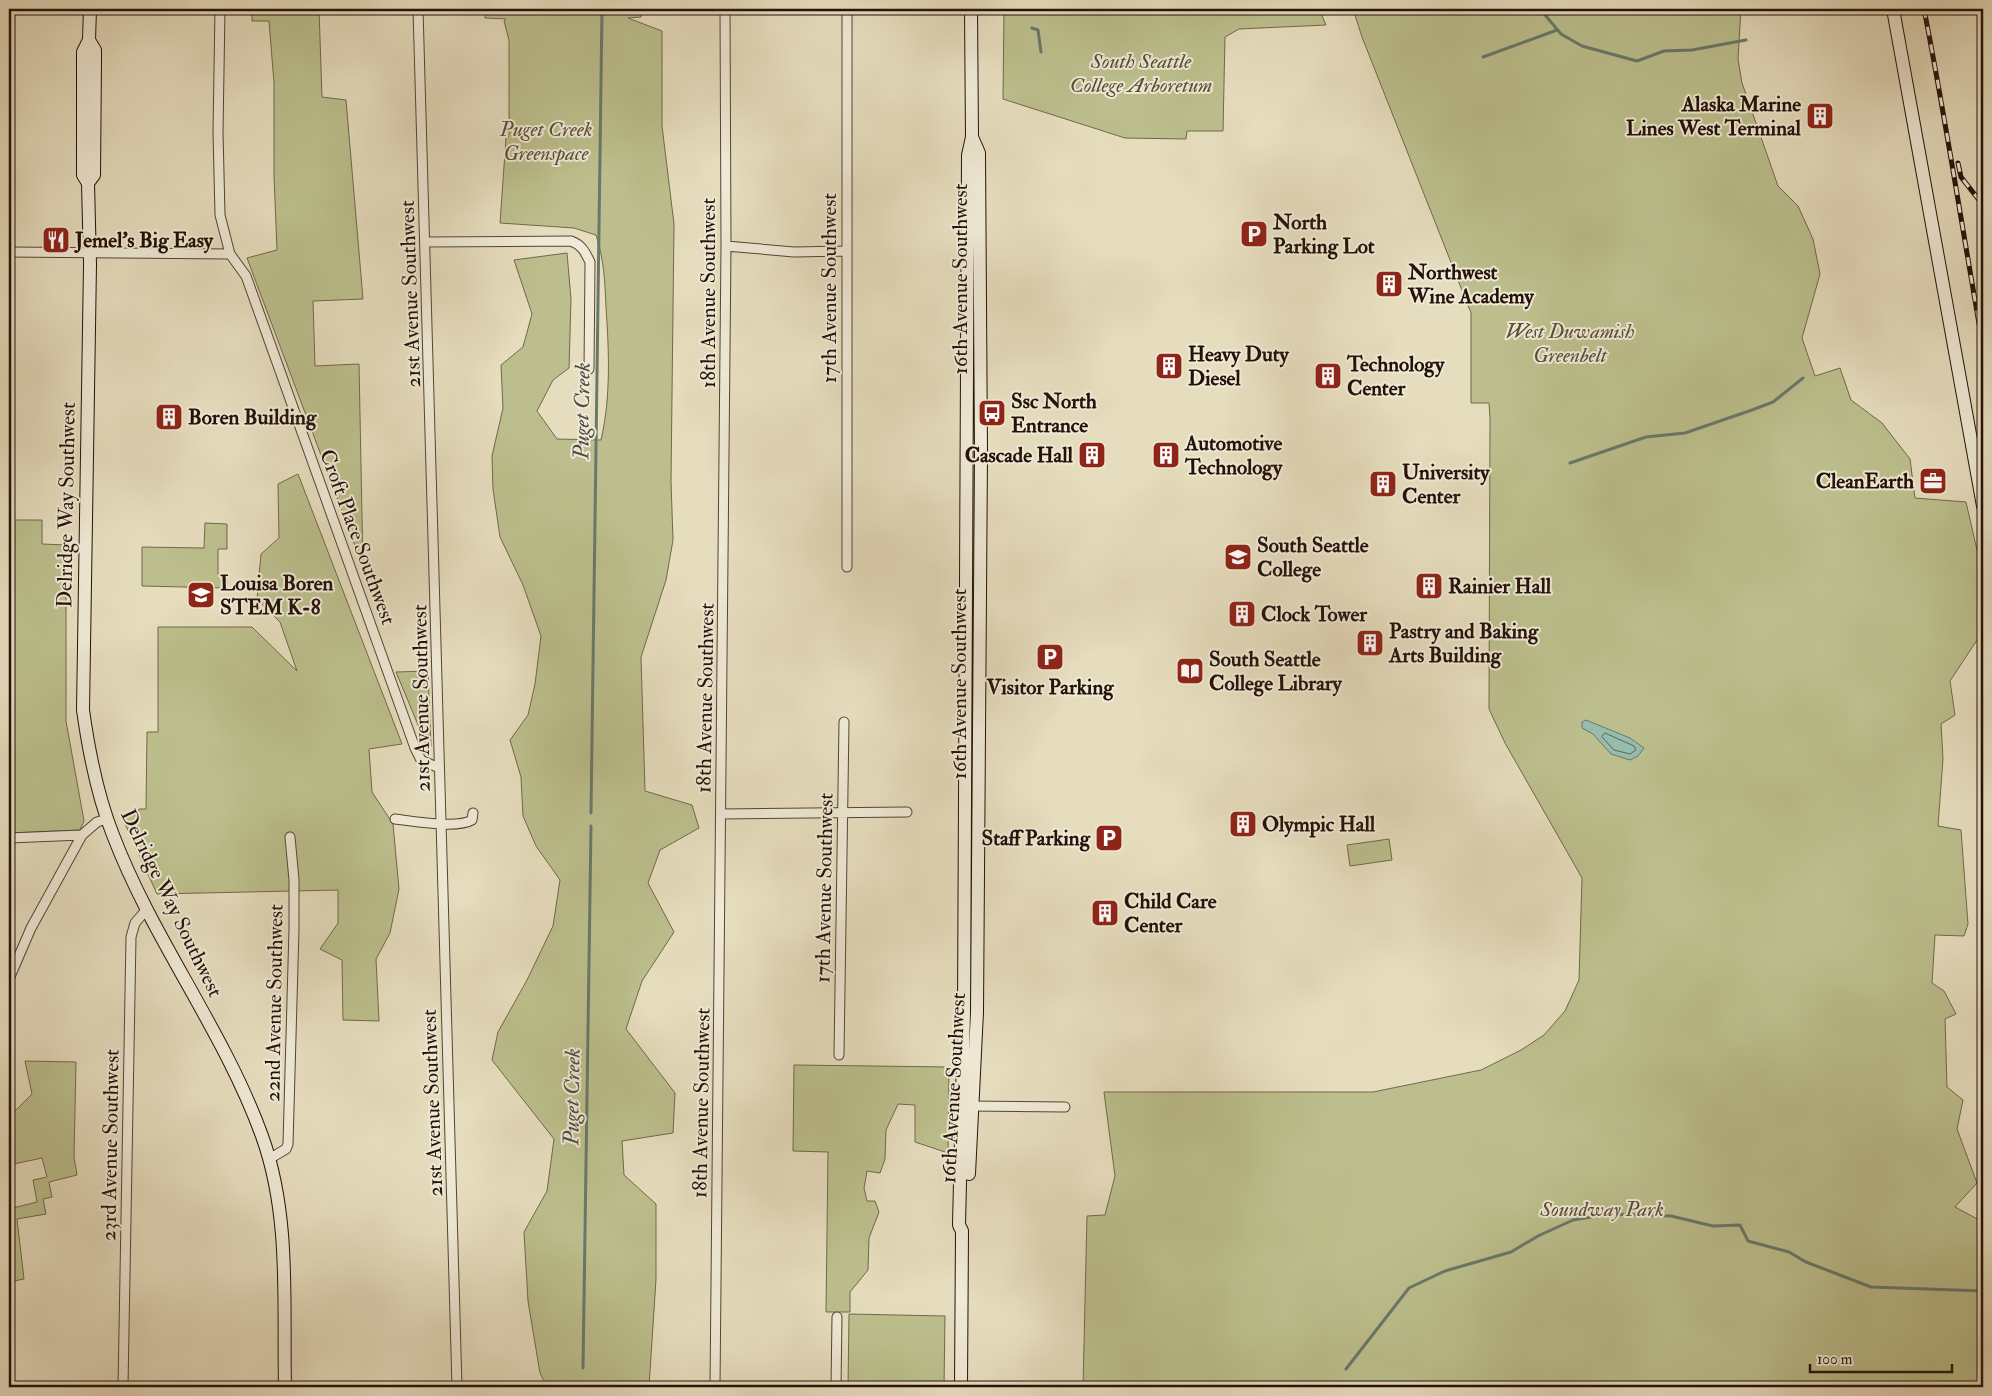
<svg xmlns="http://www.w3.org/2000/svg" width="1992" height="1396" font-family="'IM FELL Double Pica',serif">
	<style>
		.green { fill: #bcbf8d; stroke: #70684b }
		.water { fill: #97bcad; stroke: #69786b }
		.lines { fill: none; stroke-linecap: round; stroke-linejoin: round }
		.shore { stroke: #5e665b; stroke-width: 1 }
		.stream { stroke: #69786b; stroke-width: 3 }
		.street-casing { stroke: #544436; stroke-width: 11 }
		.secondary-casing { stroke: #241109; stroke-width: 14 }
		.street { stroke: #efe9d5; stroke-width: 9 }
		.secondary { stroke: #efe9d5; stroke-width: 12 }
		.rail-casing { stroke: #241109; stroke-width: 5 }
		.rail { stroke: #efe9d5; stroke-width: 3; stroke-dasharray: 9; stroke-linecap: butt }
		.labels { text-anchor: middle; stroke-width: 4; stroke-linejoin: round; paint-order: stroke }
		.park-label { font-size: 21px; font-style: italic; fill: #594e37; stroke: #efe9d5 }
		.poi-label { font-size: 21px; font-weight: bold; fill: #241109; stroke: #efe9d5; text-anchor: start }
		.street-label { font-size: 21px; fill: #241109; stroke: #efe9d5 }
		.water-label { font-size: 22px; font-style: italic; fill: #4c4d42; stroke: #efe9d5 }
	</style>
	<rect width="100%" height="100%" fill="#e6ddbe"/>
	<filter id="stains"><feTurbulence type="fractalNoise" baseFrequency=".004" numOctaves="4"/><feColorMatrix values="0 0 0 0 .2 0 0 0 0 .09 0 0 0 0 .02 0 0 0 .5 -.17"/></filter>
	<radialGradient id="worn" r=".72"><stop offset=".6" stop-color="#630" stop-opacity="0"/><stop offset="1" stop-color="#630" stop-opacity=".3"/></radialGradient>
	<path class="green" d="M 252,9 L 319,9 L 322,97 L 346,100 L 363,299 L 313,301 L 315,366 L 359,364 L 363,567 L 247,258 L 277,250 L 274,176 L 274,83 L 269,21 L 252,21 Z
		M 485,9 L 641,9 L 641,17 L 628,18 L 662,31 L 662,126 L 674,224 L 671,481 L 673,540 L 666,580 L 641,657 L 645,791 L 692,805 L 699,828 L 660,850 L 648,883 L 674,932 L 642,981 L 626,1029 L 675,1093 L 673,1133 L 622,1141 L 624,1175 L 656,1204 L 656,1279 L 649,1387 L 547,1387 L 540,1373 L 528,1301 L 524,1232 L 547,1191 L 554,1139 L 492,1060 L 498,1032 L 527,980 L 553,926 L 560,880 L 536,846 L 523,816 L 521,777 L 510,740 L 528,715 L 535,684 L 541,636 L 523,585 L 500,537 L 493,489 L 492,456 L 503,408 L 501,365 L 523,347 L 532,314 L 514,260 L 567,253 L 571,299 L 569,368 L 553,380 L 537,411 L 557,439 L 601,440 C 611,397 609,351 606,307 C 605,282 604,259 596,235 L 574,228 L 500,223 L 506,138 L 509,136 L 509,40 L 504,21 L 506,19 L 485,18 Z
		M 1004,9 L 1319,9 L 1326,25 L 1239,29 L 1225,37 L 1223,131 L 1187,131 L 1186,139 L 1125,138 L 1003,99 Z
		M 1353,9 L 1741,9 L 1738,59 L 1742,83 L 1778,186 L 1798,206 L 1813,239 L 1820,274 L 1802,338 L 1815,376 L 1840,368 L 1851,400 L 1882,423 L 1910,459 L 1915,498 L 1966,502 L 1982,572 L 1983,631 L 1950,681 L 1955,715 L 1941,724 L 1943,759 L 1938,826 L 1961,830 L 1968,924 L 1964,936 L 1935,935 L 1932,983 L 1944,991 L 1956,1014 L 1945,1019 L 1947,1087 L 1963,1100 L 1957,1129 L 1977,1183 L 1955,1207 L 1983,1222 L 1983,1387 L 1083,1387 L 1087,1216 L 1105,1215 L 1115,1176 L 1104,1092 L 1373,1092 L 1481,1070 L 1521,1050 L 1544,1035 L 1565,1011 L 1579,980 L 1582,878 L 1505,743 L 1489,709 L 1490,418 L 1489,403 L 1471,403 L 1471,313 L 1362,37 Z
		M 9,434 L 11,434 L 10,520 L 42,520 L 42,544 L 66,545 L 66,721 L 84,821 L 80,830 L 9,833 Z
		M 298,474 L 402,744 L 369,749 L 372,792 L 393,824 L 399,889 L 390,933 L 376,959 L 379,1021 L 343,1020 L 342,960 L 320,949 L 338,923 L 338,890 L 157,894 L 121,815 L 138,815 L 139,809 L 146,809 L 147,732 L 158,732 L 158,627 L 252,627 L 297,671 L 280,622 L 257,599 L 261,554 L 279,538 L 278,484 Z
		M 205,523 L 227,524 L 227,549 L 218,549 L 218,574 L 227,574 L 227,588 L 142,586 L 142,547 L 204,548 Z
		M 428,671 L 431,746 L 426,744 L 396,672 Z
		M 1389,839 L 1392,860 L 1350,866 L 1347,845 Z
		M 25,1061 L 76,1062 L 74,1157 L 77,1175 L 49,1182 L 52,1197 L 43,1199 L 46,1214 L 17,1219 L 24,1279 L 9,1282 L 9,1230 L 12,1229 L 9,1209 L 37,1202 L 33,1180 L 47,1177 L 42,1158 L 9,1165 L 9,1110 L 15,1111 L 32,1094 Z
		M 794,1065 L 949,1067 L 948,1153 L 915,1142 L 915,1105 L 898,1104 L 886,1130 L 885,1159 L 880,1173 L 867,1171 L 864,1188 L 867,1201 L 875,1201 L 879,1212 L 869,1238 L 868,1270 L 850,1292 L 850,1312 L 826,1312 L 828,1152 L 793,1151 Z
		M 849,1314 L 945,1316 L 944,1387 L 848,1387 Z"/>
	<path class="water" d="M 1586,720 L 1630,738 L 1644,748 L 1638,756 L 1630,760 L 1611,754 L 1593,734 L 1582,728 L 1582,722 Z"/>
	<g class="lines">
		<path class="shore" d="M 1605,733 L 1634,746 L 1636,750 L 1630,754 L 1614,750 L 1602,737 Z"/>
		<path class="stream" d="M 1540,9 L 1561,34 L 1582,46 L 1637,61 L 1664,51 L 1692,50 L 1746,40
			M 1032,28 L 1038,30 L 1041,52
			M 1483,57 L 1557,30
			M 1570,463 L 1646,437 L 1685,433 L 1752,410 L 1773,402 L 1803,378
			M 591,813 L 602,9
			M 583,1368 L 591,826
			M 1346,1369 L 1409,1288 L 1445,1271 L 1511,1252 L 1538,1236 L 1573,1220 L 1609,1214 L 1671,1216 L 1713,1226 L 1740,1225 L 1748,1241 L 1789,1252 L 1806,1262 L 1871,1287 L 1983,1291"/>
		<defs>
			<path id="street" d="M 220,9 L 218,132 L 220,215 L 230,254 L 246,276 L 415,748 L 421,760 L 439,768
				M 418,9 L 457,1387
				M 847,9 L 847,567
				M 426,242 L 571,241 C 582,245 585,252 590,262 L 589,369
				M 726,246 L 794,252 L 846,251
				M 9,252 L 230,254
				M 721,814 L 907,812
				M 395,819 C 413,821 457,829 472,820 L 473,813
				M 9,838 L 82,835
				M 9,979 L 31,928 L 82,835 L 97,822 L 107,819
				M 839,1055 L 844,722
				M 968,1106 L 1065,1107
				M 269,1159 L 286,1149 L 288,1144 L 294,929 L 294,880 L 290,837
				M 123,1387 L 131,937 L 135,923 L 147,909
				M 715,1387 L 726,246 L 725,9
				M 836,1387 L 837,1317"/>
			<path id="secondary" d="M 90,9 L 89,40 L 83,52 L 83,175 L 88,183 L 90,264 L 83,710 C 89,753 97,795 113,835 C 153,940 224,1031 262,1136 C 291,1216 283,1304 285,1387
				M 1893,9 L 1983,506
				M 88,183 L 94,175 L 95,61 L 95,50 L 89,40
				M 969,1174 L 977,1012 L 981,454 L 979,153 L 972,137
				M 961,1387 L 962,1231 L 959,1225 L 964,1012 L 968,155 L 972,137 L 971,9"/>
		</defs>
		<use href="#street" class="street-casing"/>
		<use href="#secondary" class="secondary-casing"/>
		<use href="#street" class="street"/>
		<use href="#secondary" class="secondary"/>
		<defs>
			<path id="rail" d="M 1924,9 C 1946,121 1963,234 1983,346
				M 1958,163 L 1961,177 L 1983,205"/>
		</defs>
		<use href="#rail" class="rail-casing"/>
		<use href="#rail" class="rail"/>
	</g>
	<defs>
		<symbol id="building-square" viewBox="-11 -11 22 22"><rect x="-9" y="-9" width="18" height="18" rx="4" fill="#8f2418" stroke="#efe9d5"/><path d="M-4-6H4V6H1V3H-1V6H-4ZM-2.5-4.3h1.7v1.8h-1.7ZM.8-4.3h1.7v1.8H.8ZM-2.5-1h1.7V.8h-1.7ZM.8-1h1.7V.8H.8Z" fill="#fff"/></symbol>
		<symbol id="parking-square" viewBox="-11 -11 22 22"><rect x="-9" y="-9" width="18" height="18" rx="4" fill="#8f2418" stroke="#efe9d5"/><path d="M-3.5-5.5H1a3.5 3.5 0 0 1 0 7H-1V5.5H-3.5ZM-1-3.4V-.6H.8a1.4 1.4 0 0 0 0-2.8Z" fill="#fff"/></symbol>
		<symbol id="restaurant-square" viewBox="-11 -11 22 22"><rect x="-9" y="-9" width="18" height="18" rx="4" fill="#8f2418" stroke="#efe9d5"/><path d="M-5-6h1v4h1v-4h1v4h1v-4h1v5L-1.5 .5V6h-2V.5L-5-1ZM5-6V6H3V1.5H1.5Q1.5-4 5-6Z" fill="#fff"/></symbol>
		<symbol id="bus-square" viewBox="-11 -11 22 22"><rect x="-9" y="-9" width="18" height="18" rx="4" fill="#8f2418" stroke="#efe9d5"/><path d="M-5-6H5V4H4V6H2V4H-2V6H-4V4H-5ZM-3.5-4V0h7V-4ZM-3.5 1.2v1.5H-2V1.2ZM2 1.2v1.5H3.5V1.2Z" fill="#fff"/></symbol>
		<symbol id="office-square" viewBox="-11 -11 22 22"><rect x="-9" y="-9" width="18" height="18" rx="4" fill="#8f2418" stroke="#efe9d5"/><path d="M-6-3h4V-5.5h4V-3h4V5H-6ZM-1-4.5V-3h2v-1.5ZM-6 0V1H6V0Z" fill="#fff"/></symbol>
		<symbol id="university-square" viewBox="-11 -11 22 22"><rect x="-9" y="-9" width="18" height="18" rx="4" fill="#8f2418" stroke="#efe9d5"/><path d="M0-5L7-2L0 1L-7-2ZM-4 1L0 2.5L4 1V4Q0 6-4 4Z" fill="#fff"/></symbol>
		<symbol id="school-square" viewBox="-11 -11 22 22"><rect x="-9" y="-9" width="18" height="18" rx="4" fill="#8f2418" stroke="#efe9d5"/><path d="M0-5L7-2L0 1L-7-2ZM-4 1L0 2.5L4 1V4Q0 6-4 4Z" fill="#fff"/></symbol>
		<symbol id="library-square" viewBox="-11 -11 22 22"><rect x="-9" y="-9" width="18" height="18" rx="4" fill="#8f2418" stroke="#efe9d5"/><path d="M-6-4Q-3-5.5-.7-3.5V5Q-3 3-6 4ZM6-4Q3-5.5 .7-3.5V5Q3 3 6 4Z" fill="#fff"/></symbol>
	</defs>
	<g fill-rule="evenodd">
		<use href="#building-square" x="1804" y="100" width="32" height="32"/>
		<use href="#parking-square" x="1238" y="218" width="32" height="32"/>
		<use href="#restaurant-square" x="40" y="224" width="32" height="32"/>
		<use href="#building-square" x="1373" y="268" width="32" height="32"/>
		<use href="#building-square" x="1153" y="350" width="32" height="32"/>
		<use href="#building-square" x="1312" y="360" width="32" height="32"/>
		<use href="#bus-square" x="976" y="397" width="32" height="32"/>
		<use href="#building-square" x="153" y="401" width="32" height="32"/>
		<use href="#building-square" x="1076" y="439" width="32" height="32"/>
		<use href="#building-square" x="1150" y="439" width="32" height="32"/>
		<use href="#office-square" x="1917" y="465" width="32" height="32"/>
		<use href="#building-square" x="1367" y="468" width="32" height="32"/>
		<use href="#university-square" x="1222" y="541" width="32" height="32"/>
		<use href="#building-square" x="1413" y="570" width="32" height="32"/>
		<use href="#school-square" x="185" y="579" width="32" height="32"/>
		<use href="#building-square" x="1226" y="598" width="32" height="32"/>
		<use href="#building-square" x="1354" y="627" width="32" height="32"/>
		<use href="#parking-square" x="1034" y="641" width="32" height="32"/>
		<use href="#library-square" x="1174" y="655" width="32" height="32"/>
		<use href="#building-square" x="1227" y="808" width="32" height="32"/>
		<use href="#parking-square" x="1093" y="822" width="32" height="32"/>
		<use href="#building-square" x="1089" y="897" width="32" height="32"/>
	</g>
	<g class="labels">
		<g class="park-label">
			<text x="1141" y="68">South Seattle<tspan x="1141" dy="24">College Arboretum</tspan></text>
			<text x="546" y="136">Puget Creek<tspan x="546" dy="24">Greenspace</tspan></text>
			<text x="1570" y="338">West Duwamish<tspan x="1570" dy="24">Greenbelt</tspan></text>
			<text x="1602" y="1216">Soundway Park</text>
		</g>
		<g class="poi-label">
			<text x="1801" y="111" text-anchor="end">Alaska Marine<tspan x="1801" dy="24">Lines West Terminal</tspan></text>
			<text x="1273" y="229">North<tspan x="1273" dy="24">Parking Lot</tspan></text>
			<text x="75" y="247">Jemel's Big Easy</text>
			<text x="1408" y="279">Northwest<tspan x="1408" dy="24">Wine Academy</tspan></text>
			<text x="1188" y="361">Heavy Duty<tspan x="1188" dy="24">Diesel</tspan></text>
			<text x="1347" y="371">Technology<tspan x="1347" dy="24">Center</tspan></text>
			<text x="1011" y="408">Ssc North<tspan x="1011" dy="24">Entrance</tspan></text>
			<text x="188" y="424">Boren Building</text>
			<text x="1185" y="450">Automotive<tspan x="1185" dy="24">Technology</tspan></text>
			<text x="1073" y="462" text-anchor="end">Cascade Hall</text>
			<text x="1402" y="479">University<tspan x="1402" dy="24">Center</tspan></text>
			<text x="1914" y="488" text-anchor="end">CleanEarth</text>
			<text x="1257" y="552">South Seattle<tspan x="1257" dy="24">College</tspan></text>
			<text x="220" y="590">Louisa Boren<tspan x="220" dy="24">STEM K-8</tspan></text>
			<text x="1448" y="593">Rainier Hall</text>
			<text x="1261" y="621">Clock Tower</text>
			<text x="1389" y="638">Pastry and Baking<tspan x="1389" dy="24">Arts Building</tspan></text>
			<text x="1209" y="666">South Seattle<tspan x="1209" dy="24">College Library</tspan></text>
			<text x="1050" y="694" text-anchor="middle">Visitor Parking</text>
			<text x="1262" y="831">Olympic Hall</text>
			<text x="1090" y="845" text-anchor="end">Staff Parking</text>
			<text x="1124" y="908">Child Care<tspan x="1124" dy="24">Center</tspan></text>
		</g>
		<g class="street-label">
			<text transform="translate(960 279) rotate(-90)" y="7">16th Avenue Southwest</text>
			<text transform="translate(829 288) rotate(-90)" y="7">17th Avenue Southwest</text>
			<text transform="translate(708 293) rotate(-90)" y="7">18th Avenue Southwest</text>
			<text transform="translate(410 294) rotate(-92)" y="7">21st Avenue Southwest</text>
			<text transform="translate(66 505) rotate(-89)" y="7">Delridge Way Southwest</text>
			<text transform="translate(358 537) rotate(70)" y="7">Croft Place Southwest</text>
			<text transform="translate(959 684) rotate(-90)" y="7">16th Avenue Southwest</text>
			<text transform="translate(421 698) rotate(-91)" y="7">21st Avenue Southwest</text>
			<text transform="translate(705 698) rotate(-89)" y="7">18th Avenue Southwest</text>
			<text transform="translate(824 888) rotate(-89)" y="7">17th Avenue Southwest</text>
			<text transform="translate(172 903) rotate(64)" y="7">Delridge Way Southwest</text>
			<text transform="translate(274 1003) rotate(-89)" y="7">22nd Avenue Southwest</text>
			<text transform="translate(953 1088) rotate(-87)" y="7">16th Avenue Southwest</text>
			<text transform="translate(432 1103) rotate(-92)" y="7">21st Avenue Southwest</text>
			<text transform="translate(701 1103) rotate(-89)" y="7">18th Avenue Southwest</text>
			<text transform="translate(110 1145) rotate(-89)" y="7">23rd Avenue Southwest</text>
		</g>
		<g class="water-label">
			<text transform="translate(581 411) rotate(-89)" y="8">Puget Creek</text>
			<text transform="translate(571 1097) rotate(-89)" y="8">Puget Creek</text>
		</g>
	</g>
	<rect width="1992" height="1396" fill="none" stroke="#e6ddbe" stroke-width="30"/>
	<rect x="10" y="10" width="1972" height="1376" fill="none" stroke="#241109" stroke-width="2.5"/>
	<rect x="15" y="15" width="1962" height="1366" fill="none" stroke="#241109"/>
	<path d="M1810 1364v8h142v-8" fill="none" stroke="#241109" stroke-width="2.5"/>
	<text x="1817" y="1364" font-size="15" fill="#241109" stroke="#efe9d5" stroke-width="4" paint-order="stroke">100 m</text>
	<rect width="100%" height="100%" filter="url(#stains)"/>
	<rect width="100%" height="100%" fill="url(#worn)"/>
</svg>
